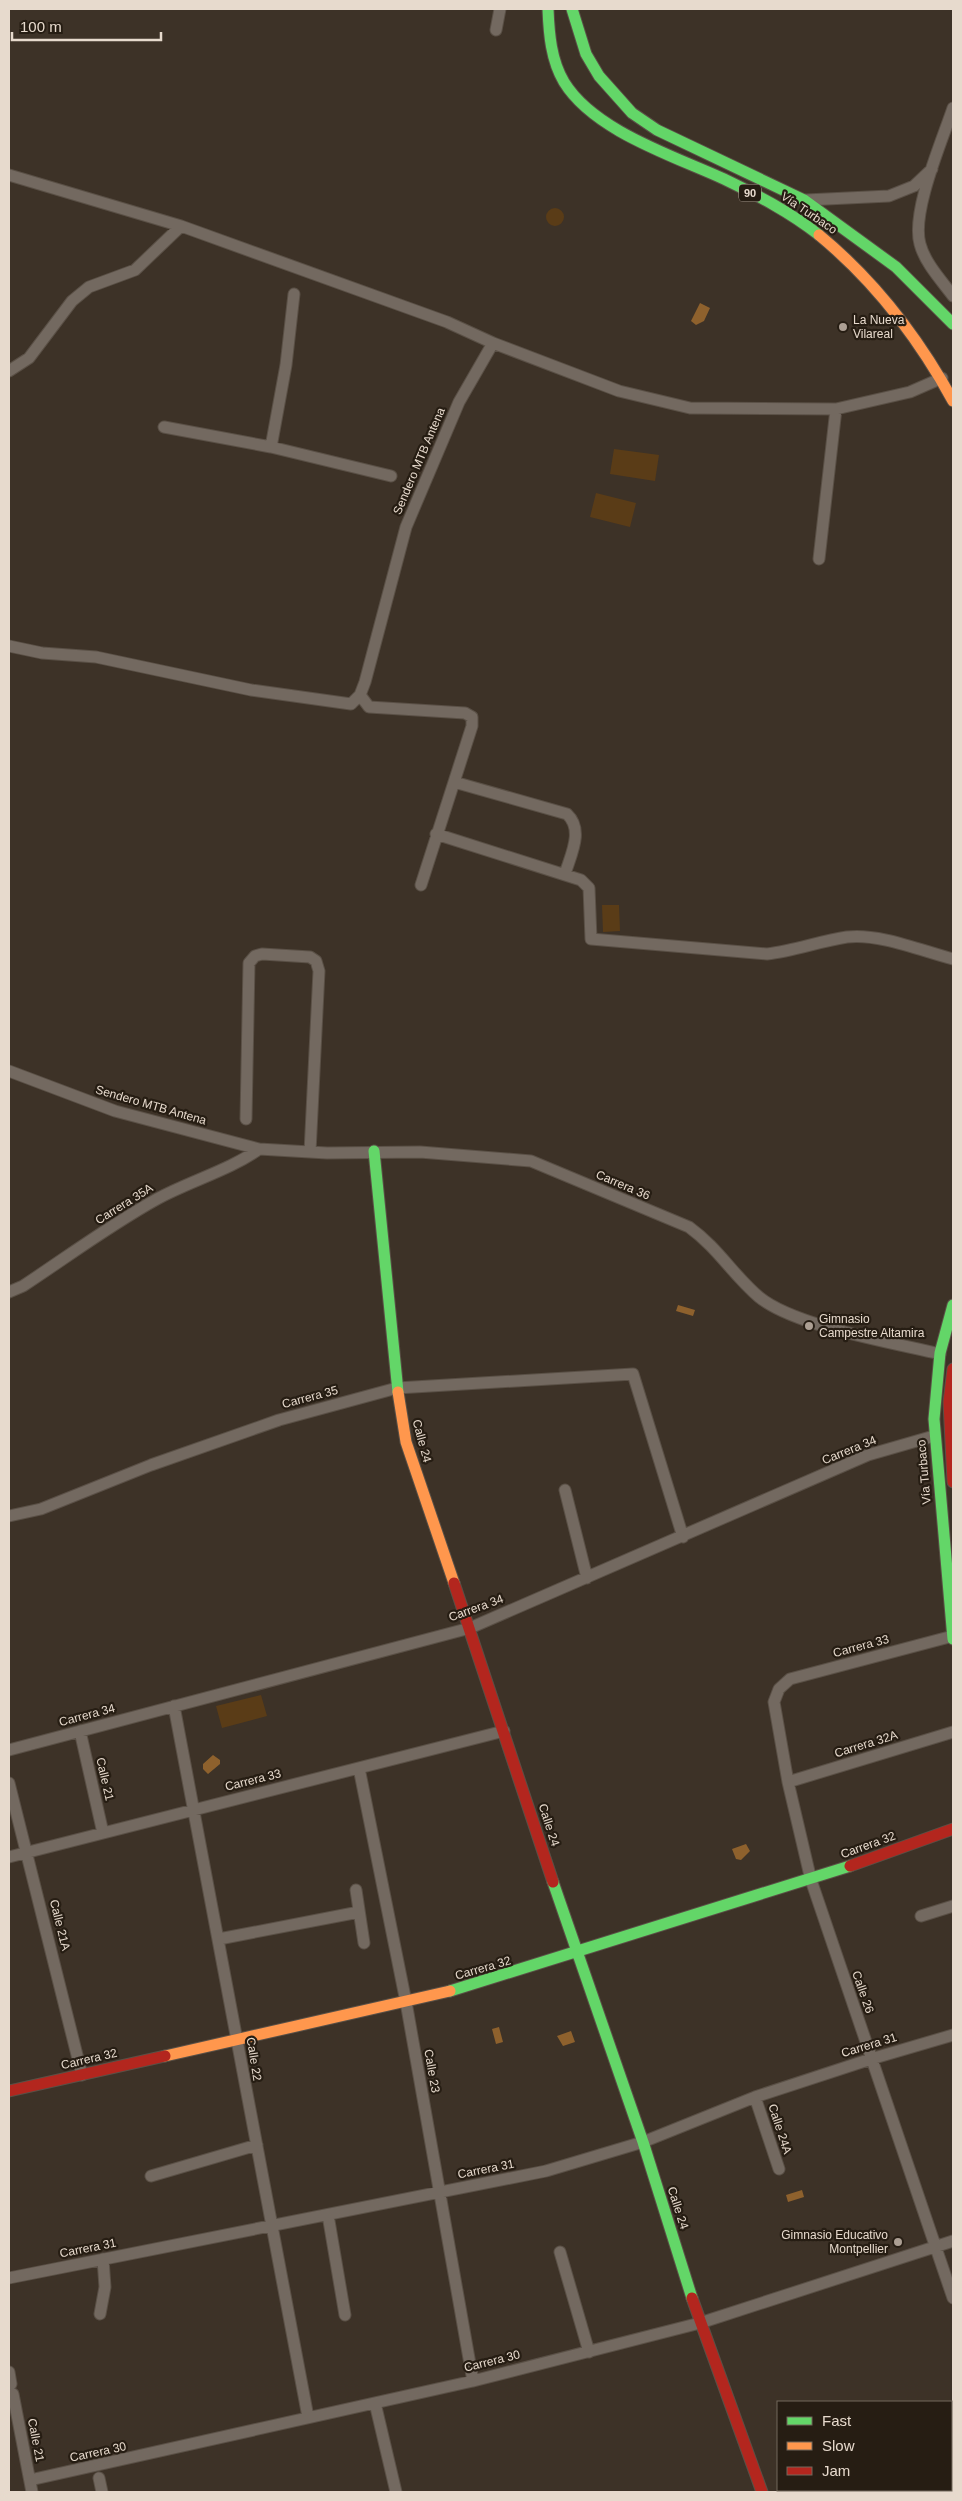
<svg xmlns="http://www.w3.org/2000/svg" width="962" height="2501" font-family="Arial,sans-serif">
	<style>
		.green { fill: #5a3c17 }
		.water { fill: #8e612d }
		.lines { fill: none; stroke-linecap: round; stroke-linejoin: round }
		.street-casing { stroke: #5a5046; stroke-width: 13 }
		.fast-casing { stroke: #5a5046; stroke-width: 13 }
		.slow-casing { stroke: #5a5046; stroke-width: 13 }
		.jam-casing { stroke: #5a5046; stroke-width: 13 }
		.street { stroke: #736960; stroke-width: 11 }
		.fast { stroke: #63d668; stroke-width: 11 }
		.slow { stroke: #ff974d; stroke-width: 11 }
		.jam { stroke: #b3261e; stroke-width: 11 }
		.poi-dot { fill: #ac9f93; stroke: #261d13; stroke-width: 2 }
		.labels { text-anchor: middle; stroke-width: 4.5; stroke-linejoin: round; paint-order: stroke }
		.shield { fill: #261d13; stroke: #ada195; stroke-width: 1 }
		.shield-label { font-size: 11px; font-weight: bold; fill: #e7dacd }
		.street-label { font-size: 12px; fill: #e7dacd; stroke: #261d13 }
		.poi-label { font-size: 12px; fill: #e7dacd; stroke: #261d13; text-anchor: start }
	</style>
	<rect width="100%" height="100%" fill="#3d3227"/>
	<path class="green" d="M546 217a9 9 0 1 1 18 0a9 9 0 1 1-18 0Z
		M 614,449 L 659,455 L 655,481 L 610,474 Z
		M 596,493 L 636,503 L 630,527 L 590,517 Z
		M 602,905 L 619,905 L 620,931 L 603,932 Z
		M 261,1695 L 267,1716 L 222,1728 L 216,1706 Z"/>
	<path class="water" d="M 700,303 L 710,308 L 704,321 L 696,325 L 691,321 Z
		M 678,1305 L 695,1310 L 693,1316 L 676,1311 Z
		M 213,1755 L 220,1760 L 220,1764 L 208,1774 L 203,1769 L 203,1764 Z
		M 746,1844 L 750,1851 L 741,1860 L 736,1859 L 732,1849 Z
		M 499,2027 L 503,2042 L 496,2044 L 492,2029 Z
		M 571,2031 L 575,2042 L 563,2046 L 557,2036 Z
		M 802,2190 L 804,2197 L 788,2202 L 786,2195 Z"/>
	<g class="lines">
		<defs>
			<path id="street" d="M 496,30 L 500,9
				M 953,108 C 942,141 911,212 920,244 C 925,263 941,280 953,296
				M 9,175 L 181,226 L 447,322 L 493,343 L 619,391 L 690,408 L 836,409 L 910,392 L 942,378
				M 806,200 L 889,196 L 914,186 L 932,169
				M 9,371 L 29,358 L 72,301 L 89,287 L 135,270 L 181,226
				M 164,427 L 271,447 L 391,476
				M 271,447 L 286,365 L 294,294
				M 819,559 L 836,409
				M 9,646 L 42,653 L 96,657 L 251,690 L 351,704 L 360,695 L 365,682 L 406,527 L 459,402 L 493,343
				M 360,695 L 369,707 L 465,713 L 472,717 L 472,726 L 421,885
				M 454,782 L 567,814 C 584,830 571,854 565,874
				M 436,834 L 581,880 L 589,888 L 591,939 L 767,954 C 794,951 820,941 847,937 C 879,933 922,951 953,959
				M 9,1071 L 115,1111 L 259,1149 L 327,1153 L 420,1152 L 531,1161 L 689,1227 C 718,1248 733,1275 759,1297 C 794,1326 894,1343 940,1354
				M 246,1119 L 249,963 L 255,956 L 262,954 L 310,957 L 316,961 L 319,971 L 310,1152
				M 9,1292 L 23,1286 C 67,1257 110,1225 157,1199 C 188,1182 232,1169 259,1149
				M 565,1490 L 587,1578
				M 9,1516 L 41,1509 L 151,1465 L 279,1420 L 397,1388 L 633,1374 L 683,1537
				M 953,1636 L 790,1679 L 779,1689 L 774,1702 L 788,1782 L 811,1880 L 953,2298
				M 174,1706 L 308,2417
				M 80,1731 L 103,1833
				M 9,1750 L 470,1628 L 868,1455 L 934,1436
				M 359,1768 L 406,2002 L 473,2381
				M 788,1782 L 953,1732
				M 9,1783 L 82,2075
				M 9,1857 L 504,1731
				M 356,1890 L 364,1943
				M 921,1916 L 953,1906
				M 219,1939 L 359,1912
				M 755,2097 L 779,2169
				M 151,2176 L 257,2145
				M 328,2215 L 345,2315
				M 560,2252 L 589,2352
				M 9,2278 L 546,2171 L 643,2142 L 755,2097 L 871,2059 L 953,2035
				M 100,2314 L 105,2287 L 103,2259
				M 9,2372 L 11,2384
				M 13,2394 L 32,2492
				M 375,2403 L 396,2492
				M 99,2478 L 102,2492
				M 30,2480 L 473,2381 L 700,2323 L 953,2241"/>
			<path id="fast" d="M 548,9 C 549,34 551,60 564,82 C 594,131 674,156 724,179 C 757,195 790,212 819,235
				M 572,9 L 586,54 L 599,76 L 632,113 L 657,130 L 804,200 L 896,267 L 953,324
				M 374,1151 L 398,1392
				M 953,1305 L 940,1353 L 934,1419 L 953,1639
				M 553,1882 L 643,2142 L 692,2298
				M 450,1991 L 850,1866
				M 951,2440 L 953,2439"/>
			<path id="slow" d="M 819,235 C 876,282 918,337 953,401
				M 398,1392 L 406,1442 L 454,1583
				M 165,2056 L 450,1991
				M 790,2492 L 799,2490"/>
			<path id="jam" d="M 953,1369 L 949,1402 L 953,1482
				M 454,1583 L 553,1882
				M 850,1866 L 953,1829
				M 9,2091 L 165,2056
				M 692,2298 L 762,2492"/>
		</defs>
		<use href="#street" class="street-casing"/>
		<use href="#fast" class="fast-casing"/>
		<use href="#slow" class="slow-casing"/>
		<use href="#jam" class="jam-casing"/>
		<use href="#street" class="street"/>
		<use href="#fast" class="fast"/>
		<use href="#slow" class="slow"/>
		<use href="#jam" class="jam"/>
	</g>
	<g class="poi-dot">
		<circle cx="843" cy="327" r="5"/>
		<circle cx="809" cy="1326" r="5"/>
		<circle cx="898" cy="2242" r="5"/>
	</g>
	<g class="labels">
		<rect class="shield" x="739" y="184.5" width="22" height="17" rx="4"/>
		<g class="shield-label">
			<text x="750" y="197">90</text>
		</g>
		<g class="street-label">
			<text transform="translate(809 213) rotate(34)" y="4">Vía Turbaco</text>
			<text transform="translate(419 461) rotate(-67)" y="4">Sendero MTB Antena</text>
			<text transform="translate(151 1105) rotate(16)" y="4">Sendero MTB Antena</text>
			<text transform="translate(623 1185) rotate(23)" y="4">Carrera 36</text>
			<text transform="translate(124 1204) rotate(-32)" y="4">Carrera 35A</text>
			<text transform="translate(310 1397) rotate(-15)" y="4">Carrera 35</text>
			<text transform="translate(422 1441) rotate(75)" y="4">Calle 24</text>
			<text transform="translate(849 1450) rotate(-22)" y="4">Carrera 34</text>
			<text transform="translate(924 1472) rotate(-95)" y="4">Vía Turbaco</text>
			<text transform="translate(476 1608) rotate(-20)" y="4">Carrera 34</text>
			<text transform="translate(861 1646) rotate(-15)" y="4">Carrera 33</text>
			<text transform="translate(87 1715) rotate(-15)" y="4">Carrera 34</text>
			<text transform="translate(866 1744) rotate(-17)" y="4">Carrera 32A</text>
			<text transform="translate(105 1779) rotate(77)" y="4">Calle 21</text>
			<text transform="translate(253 1780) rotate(-14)" y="4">Carrera 33</text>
			<text transform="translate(549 1825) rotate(72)" y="4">Calle 24</text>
			<text transform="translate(868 1845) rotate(-20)" y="4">Carrera 32</text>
			<text transform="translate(60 1925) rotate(76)" y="4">Calle 21A</text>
			<text transform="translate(483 1968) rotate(-16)" y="4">Carrera 32</text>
			<text transform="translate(863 1992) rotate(71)" y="4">Calle 26</text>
			<text transform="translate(869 2045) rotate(-17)" y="4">Carrera 31</text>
			<text transform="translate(89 2059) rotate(-13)" y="4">Carrera 32</text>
			<text transform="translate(254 2059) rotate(81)" y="4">Calle 22</text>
			<text transform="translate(432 2071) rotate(80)" y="4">Calle 23</text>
			<text transform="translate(780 2129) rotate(72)" y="4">Calle 24A</text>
			<text transform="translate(486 2169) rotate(-11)" y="4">Carrera 31</text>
			<text transform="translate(678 2208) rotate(72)" y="4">Calle 24</text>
			<text transform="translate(88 2248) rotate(-11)" y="4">Carrera 31</text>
			<text transform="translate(492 2361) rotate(-14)" y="4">Carrera 30</text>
			<text transform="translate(36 2440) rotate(79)" y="4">Calle 21</text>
			<text transform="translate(98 2452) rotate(-12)" y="4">Carrera 30</text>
		</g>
		<g class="poi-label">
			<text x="853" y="324">La Nueva<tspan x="853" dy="14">Vilareal</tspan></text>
			<text x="819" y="1323">Gimnasio<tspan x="819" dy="14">Campestre Altamira</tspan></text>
			<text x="888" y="2239" text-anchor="end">Gimnasio Educativo<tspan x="888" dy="14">Montpellier</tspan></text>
		</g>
	</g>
	<rect width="962" height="2501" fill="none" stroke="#e7dacd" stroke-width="20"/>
	<rect x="777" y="2401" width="175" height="90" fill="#261d13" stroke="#73695d"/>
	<rect x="787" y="2417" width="25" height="8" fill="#63d668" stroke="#73695d"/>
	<text x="822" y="2426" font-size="15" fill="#e7dacd">Fast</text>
	<rect x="787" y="2442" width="25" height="8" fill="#ff974d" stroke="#73695d"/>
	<text x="822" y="2451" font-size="15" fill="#e7dacd">Slow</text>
	<rect x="787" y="2467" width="25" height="8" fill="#b3261e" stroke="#73695d"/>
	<text x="822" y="2476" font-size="15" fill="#e7dacd">Jam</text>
	<path d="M12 32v8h149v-8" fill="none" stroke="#e7dacd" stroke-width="2.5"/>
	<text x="20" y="32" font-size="15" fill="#e7dacd" stroke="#261d13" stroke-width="4" paint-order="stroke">100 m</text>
</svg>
